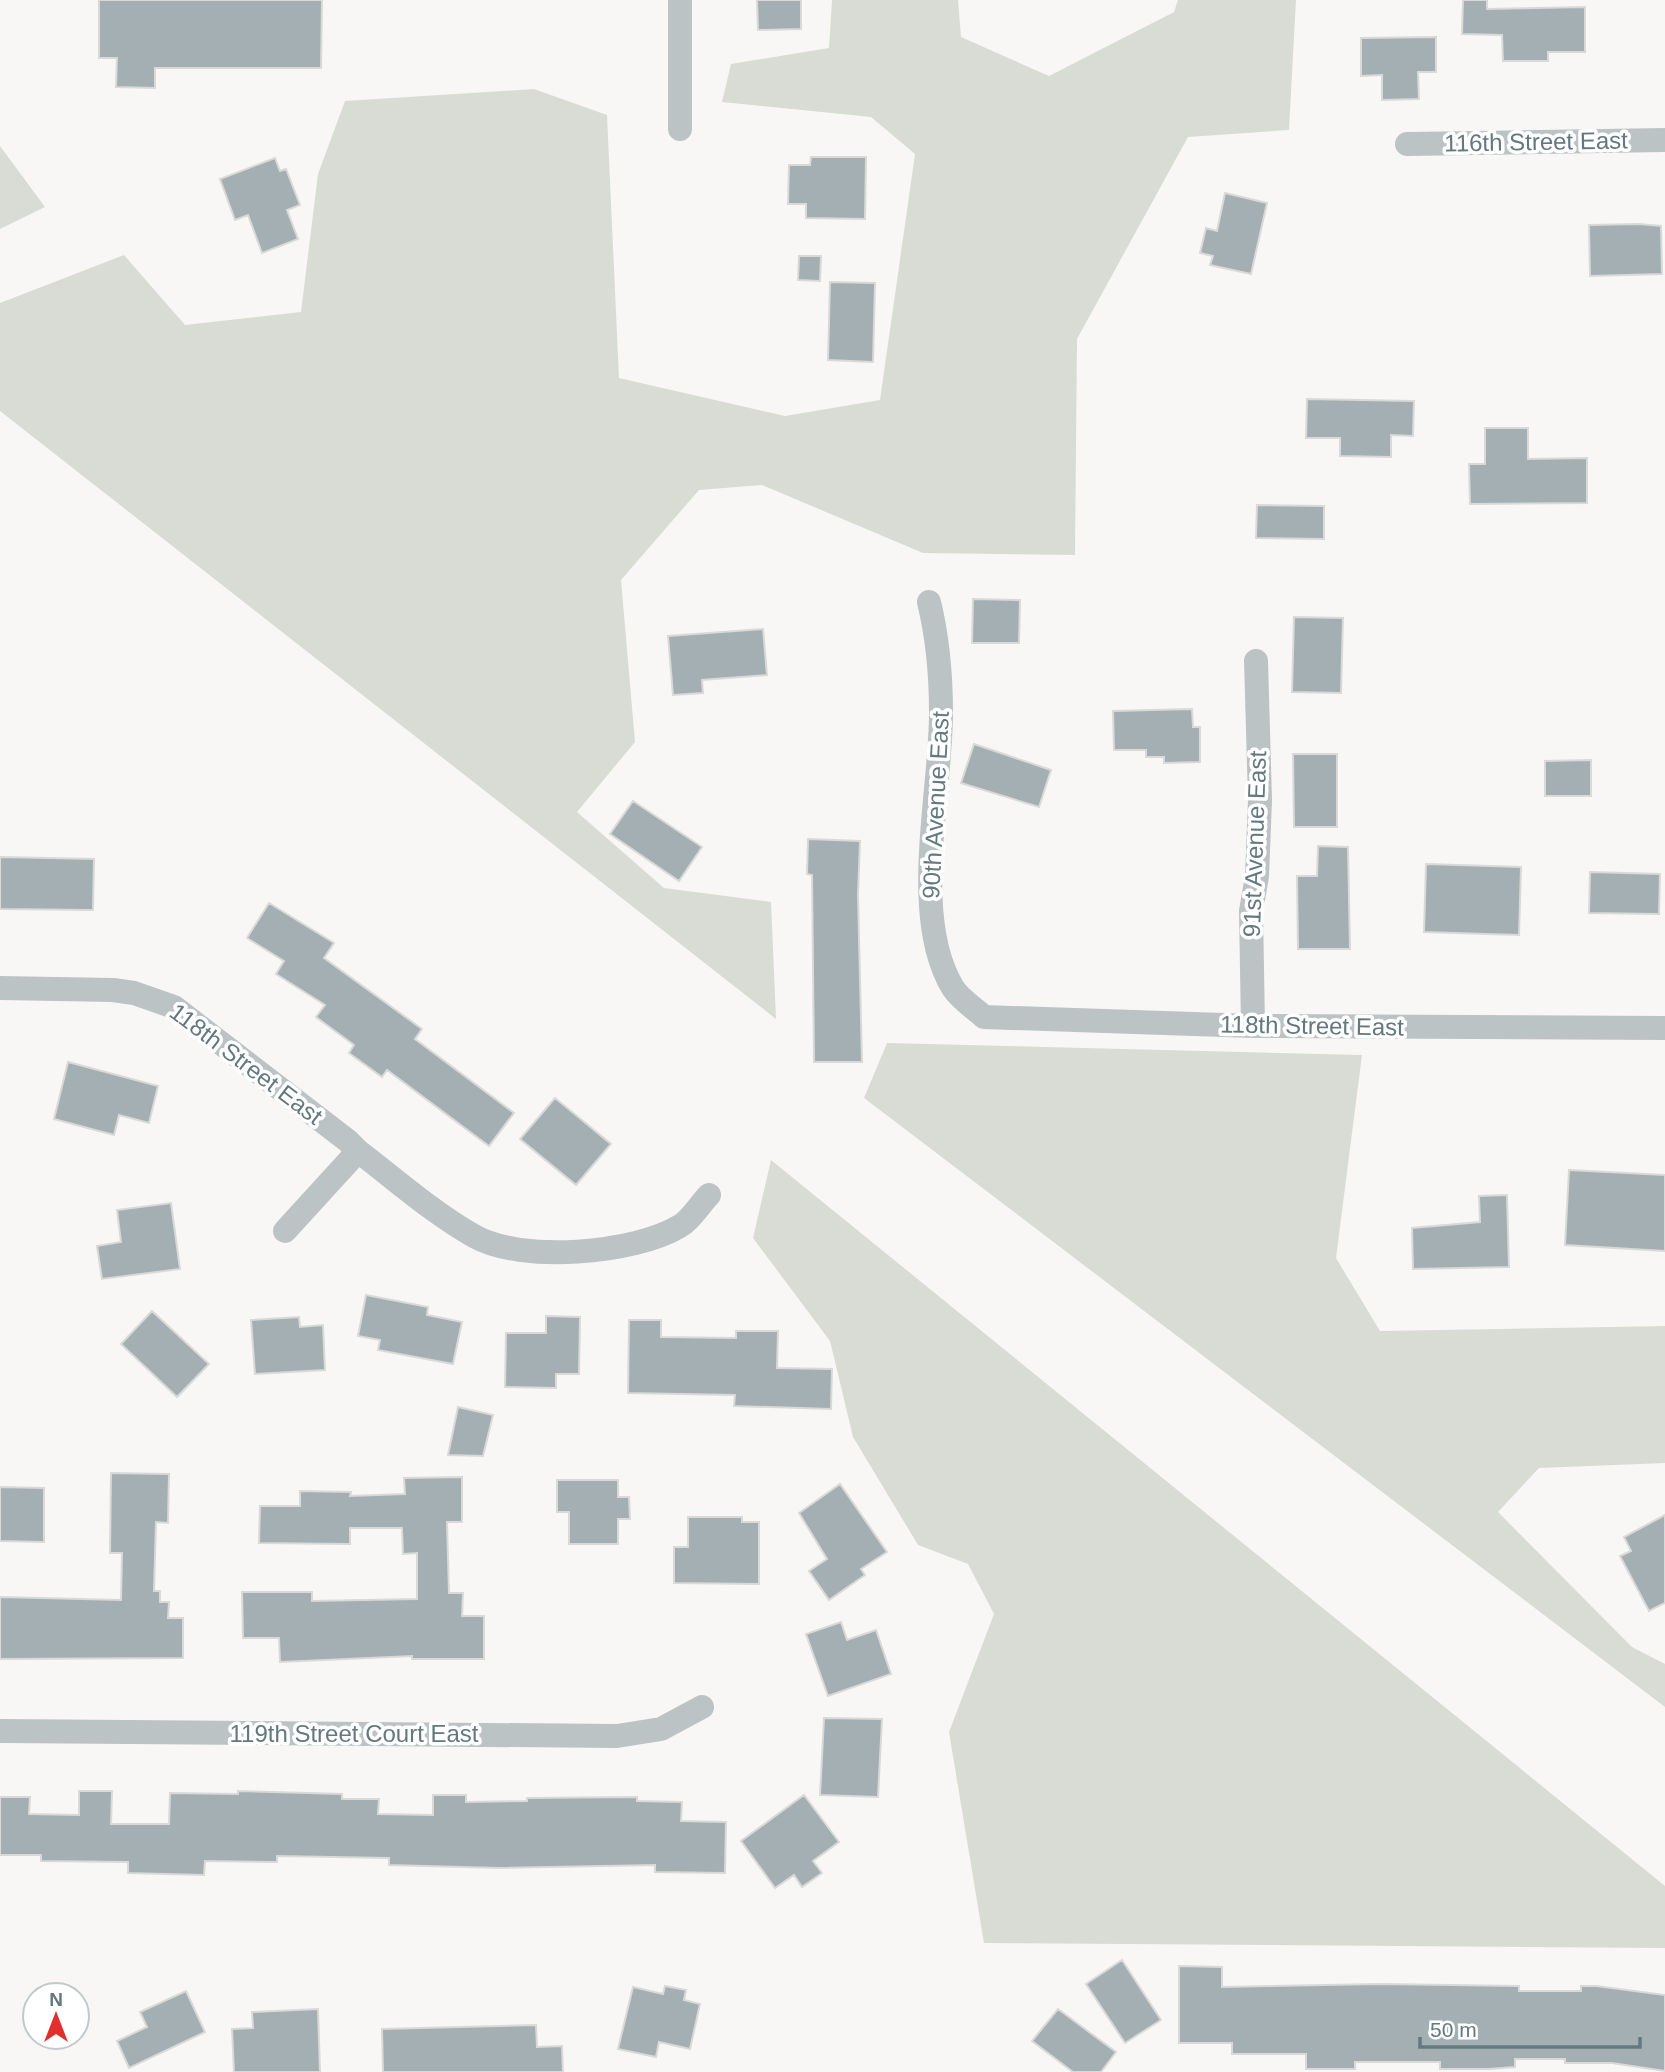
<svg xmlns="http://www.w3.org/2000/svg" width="1665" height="2072" font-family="Helvetica,sans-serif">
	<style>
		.green { fill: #d9dcd4 }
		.building { fill: #a3afb2; stroke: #d9d9d7; stroke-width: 2 }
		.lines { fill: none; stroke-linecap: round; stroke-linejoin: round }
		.minor { stroke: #bcc3c5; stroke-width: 24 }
		.labels { text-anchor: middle; stroke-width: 7; stroke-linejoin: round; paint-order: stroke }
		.street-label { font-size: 24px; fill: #63797f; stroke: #fff }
	</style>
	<rect width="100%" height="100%" fill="#f8f7f5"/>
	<path class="green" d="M 832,0 L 958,0 L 961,37 L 1049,76 L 1174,12 L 1178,0 L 1296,0 L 1289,130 L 1188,137 L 1077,339 L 1075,555 L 923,553 L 762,485 L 699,490 L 621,580 L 635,742 L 577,812 L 664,888 L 771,902 L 776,1019 L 0,411 L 0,303 L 124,255 L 185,325 L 301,312 L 318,174 L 345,101 L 534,89 L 607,115 L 619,378 L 785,416 L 880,400 L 915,154 L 871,117 L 722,102 L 731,64 L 829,48 Z
		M 0,146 L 45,207 L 0,229 Z
		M 887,1043 L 1362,1055 L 1336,1258 L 1380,1331 L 1665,1326 L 1665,1463 L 1539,1468 L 1498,1512 L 1632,1647 L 1665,1664 L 1665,1707 L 864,1098 Z
		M 771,1160 L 1665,1886 L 1665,1948 L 984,1943 L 949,1732 L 994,1614 L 968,1564 L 918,1545 L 853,1437 L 830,1341 L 753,1238 Z"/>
	<path class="building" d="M 99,0 L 322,0 L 321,68 L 155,68 L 155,88 L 116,87 L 117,58 L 99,58 Z
		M 757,0 L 801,0 L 801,29 L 758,30 Z
		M 1463,0 L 1487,0 L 1487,9 L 1585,7 L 1585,52 L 1548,52 L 1548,61 L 1503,61 L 1502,35 L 1462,34 Z
		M 1436,37 L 1436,72 L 1418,72 L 1419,99 L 1382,100 L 1382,75 L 1361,76 L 1361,38 Z
		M 811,157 L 866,157 L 865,219 L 806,218 L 806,204 L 788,204 L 789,165 L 810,165 Z
		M 275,158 L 280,171 L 286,169 L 300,205 L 287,210 L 298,239 L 262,253 L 248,215 L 235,220 L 220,179 Z
		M 1225,193 L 1267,203 L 1251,274 L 1210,265 L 1213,256 L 1200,253 L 1206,228 L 1217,231 Z
		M 1639,224 L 1661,226 L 1662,274 L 1590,276 L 1589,225 Z
		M 799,256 L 821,256 L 820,281 L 798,280 Z
		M 830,282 L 875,283 L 873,362 L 828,360 Z
		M 1307,399 L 1414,401 L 1413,436 L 1391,435 L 1391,457 L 1340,456 L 1340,438 L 1306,438 Z
		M 1485,428 L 1528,428 L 1528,459 L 1587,458 L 1587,503 L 1470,504 L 1469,464 L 1485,464 Z
		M 1257,505 L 1324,506 L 1324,539 L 1256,538 Z
		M 973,599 L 1020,600 L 1019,643 L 972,643 Z
		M 1294,617 L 1343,618 L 1341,693 L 1292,692 Z
		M 763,629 L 767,675 L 702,680 L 703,693 L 673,695 L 668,636 Z
		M 1192,709 L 1193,727 L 1200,727 L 1200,762 L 1164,763 L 1164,757 L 1146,757 L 1146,750 L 1114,750 L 1113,711 Z
		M 974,744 L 1051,770 L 1039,807 L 961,783 Z
		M 1293,754 L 1337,754 L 1337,827 L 1294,827 Z
		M 1591,760 L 1591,796 L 1545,796 L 1545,761 Z
		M 633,801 L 702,847 L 679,881 L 610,834 Z
		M 808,839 L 860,841 L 858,895 L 862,1062 L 814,1062 L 812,875 L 807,874 Z
		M 1318,846 L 1348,847 L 1350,949 L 1298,949 L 1297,876 L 1317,876 Z
		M 0,857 L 94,859 L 93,910 L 0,909 Z
		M 1426,864 L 1521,867 L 1519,935 L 1424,932 Z
		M 1590,872 L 1660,874 L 1659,914 L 1589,913 Z
		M 269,903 L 334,943 L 324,958 L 422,1029 L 415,1039 L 514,1113 L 489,1146 L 387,1070 L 382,1077 L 349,1053 L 354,1045 L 316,1017 L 325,1005 L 276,974 L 284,961 L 247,938 Z
		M 68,1062 L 158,1086 L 149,1123 L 119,1115 L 114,1135 L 54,1119 Z
		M 555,1098 L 611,1144 L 576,1185 L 520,1139 Z
		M 1569,1170 L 1665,1175 L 1665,1251 L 1565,1245 Z
		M 1507,1195 L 1509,1267 L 1413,1269 L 1412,1228 L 1480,1222 L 1479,1196 Z
		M 171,1203 L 180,1269 L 102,1279 L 97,1246 L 121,1242 L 117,1210 Z
		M 366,1295 L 428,1307 L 427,1315 L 462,1322 L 453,1364 L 378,1350 L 380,1340 L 358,1336 Z
		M 152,1311 L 209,1364 L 177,1397 L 121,1344 Z
		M 546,1316 L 580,1317 L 579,1374 L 556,1374 L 556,1388 L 505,1387 L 506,1333 L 546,1333 Z
		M 299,1317 L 300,1327 L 323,1325 L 325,1370 L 255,1374 L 251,1320 Z
		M 629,1320 L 661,1320 L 661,1337 L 736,1338 L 736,1331 L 778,1331 L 777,1368 L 832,1369 L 831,1409 L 734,1406 L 735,1395 L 628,1393 Z
		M 458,1407 L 493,1415 L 483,1456 L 448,1455 Z
		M 111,1473 L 169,1474 L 168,1523 L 156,1522 L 154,1591 L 160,1591 L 160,1602 L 169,1602 L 168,1618 L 183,1618 L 183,1658 L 0,1659 L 0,1597 L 121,1600 L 122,1553 L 110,1553 Z
		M 462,1477 L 462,1522 L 447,1522 L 449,1593 L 463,1593 L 462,1616 L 484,1616 L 484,1659 L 412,1659 L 412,1656 L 280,1662 L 279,1638 L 243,1638 L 242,1592 L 312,1592 L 312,1601 L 417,1599 L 417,1553 L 403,1554 L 402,1528 L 350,1528 L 350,1544 L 259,1543 L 260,1506 L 300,1506 L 300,1491 L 351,1492 L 350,1496 L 405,1494 L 404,1478 Z
		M 557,1480 L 618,1480 L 618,1497 L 629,1497 L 630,1519 L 618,1519 L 618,1544 L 569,1544 L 569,1512 L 557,1512 Z
		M 840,1484 L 887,1552 L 861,1569 L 865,1575 L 829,1600 L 809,1571 L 827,1559 L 799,1513 Z
		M 0,1487 L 44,1488 L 44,1542 L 0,1541 Z
		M 1665,1515 L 1665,1603 L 1649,1611 L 1620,1556 L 1631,1551 L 1624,1537 Z
		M 688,1517 L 742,1517 L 742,1522 L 759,1522 L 759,1584 L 674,1583 L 674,1547 L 688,1547 Z
		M 841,1622 L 847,1640 L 876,1630 L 891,1674 L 828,1696 L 806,1634 Z
		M 824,1718 L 882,1719 L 878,1797 L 820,1795 Z
		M 79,1791 L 112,1791 L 111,1824 L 169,1824 L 170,1793 L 238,1794 L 238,1791 L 342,1794 L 342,1799 L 379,1799 L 378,1814 L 433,1815 L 433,1795 L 466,1795 L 466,1802 L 527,1801 L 527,1798 L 637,1797 L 637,1801 L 682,1802 L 681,1821 L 726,1822 L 725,1873 L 655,1872 L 655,1865 L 500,1868 L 389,1865 L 389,1858 L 277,1856 L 277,1862 L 205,1861 L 204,1875 L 128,1873 L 128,1862 L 41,1861 L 41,1855 L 0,1855 L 0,1797 L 30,1797 L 29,1814 L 79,1815 Z
		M 804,1795 L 839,1842 L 813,1861 L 822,1873 L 802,1887 L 794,1875 L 775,1888 L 741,1841 Z
		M 1122,1960 L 1161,2020 L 1125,2043 L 1086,1984 Z
		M 1179,1966 L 1222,1967 L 1222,1987 L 1381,1984 L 1519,1986 L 1519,1991 L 1581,1991 L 1581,1986 L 1596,1986 L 1665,1995 L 1665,2071 L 1612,2063 L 1565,2063 L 1565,2059 L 1515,2059 L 1515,2067 L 1489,2069 L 1440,2069 L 1440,2062 L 1355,2062 L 1355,2069 L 1306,2069 L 1306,2054 L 1232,2054 L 1232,2043 L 1179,2043 Z
		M 665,1986 L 686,1990 L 684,2000 L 700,2004 L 690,2049 L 659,2042 L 656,2057 L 618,2049 L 633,1987 L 663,1994 Z
		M 186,1991 L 205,2032 L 129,2068 L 117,2041 L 147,2027 L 140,2012 Z
		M 318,2009 L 320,2072 L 234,2072 L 232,2029 L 253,2028 L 252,2012 Z
		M 1058,2009 L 1116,2052 L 1101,2072 L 1073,2072 L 1032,2041 Z
		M 536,2025 L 537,2047 L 562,2046 L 563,2072 L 383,2072 L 382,2029 Z"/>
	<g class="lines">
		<path class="minor" d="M 680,0 L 680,129
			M 1407,144 L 1665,140
			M 929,602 C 938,639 941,674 941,713 C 941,793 910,918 953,988 C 960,999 974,1008 984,1017 L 1253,1026 L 1665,1028
			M 0,988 L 113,990 L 134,993 L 174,1007 L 348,1141 L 358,1151 C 395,1179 433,1213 474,1236 C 521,1263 634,1254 680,1226 C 691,1220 700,1204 709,1195
			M 1253,1026 L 1251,911 L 1257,876 L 1260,800 L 1256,661
			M 285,1231 L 358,1151
			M 0,1731 L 617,1736 L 661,1729 L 702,1707"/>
	</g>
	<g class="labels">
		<g class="street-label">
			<text transform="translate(1536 142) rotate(-1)" y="8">116th Street East</text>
			<text transform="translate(936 805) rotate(-87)" y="8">90th Avenue East</text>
			<text transform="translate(1255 844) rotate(-88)" y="8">91st Avenue East</text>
			<text transform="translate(1312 1026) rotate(1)" y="8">118th Street East</text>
			<text transform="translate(246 1064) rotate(37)" y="8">118th Street East</text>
			<text x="354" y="1742">119th Street Court East</text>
		</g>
	</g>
	<g transform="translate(56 2016)"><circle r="33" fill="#ffffff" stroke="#c1c9cc" stroke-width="2"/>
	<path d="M0-5L12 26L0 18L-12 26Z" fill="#e02f2c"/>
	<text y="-10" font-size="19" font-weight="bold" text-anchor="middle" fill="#63797f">N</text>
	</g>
	<path d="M1420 2037v10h220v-10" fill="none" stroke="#63797f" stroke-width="3.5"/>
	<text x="1430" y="2037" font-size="21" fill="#63797f" stroke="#ffffff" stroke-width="5" paint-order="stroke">50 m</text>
</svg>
